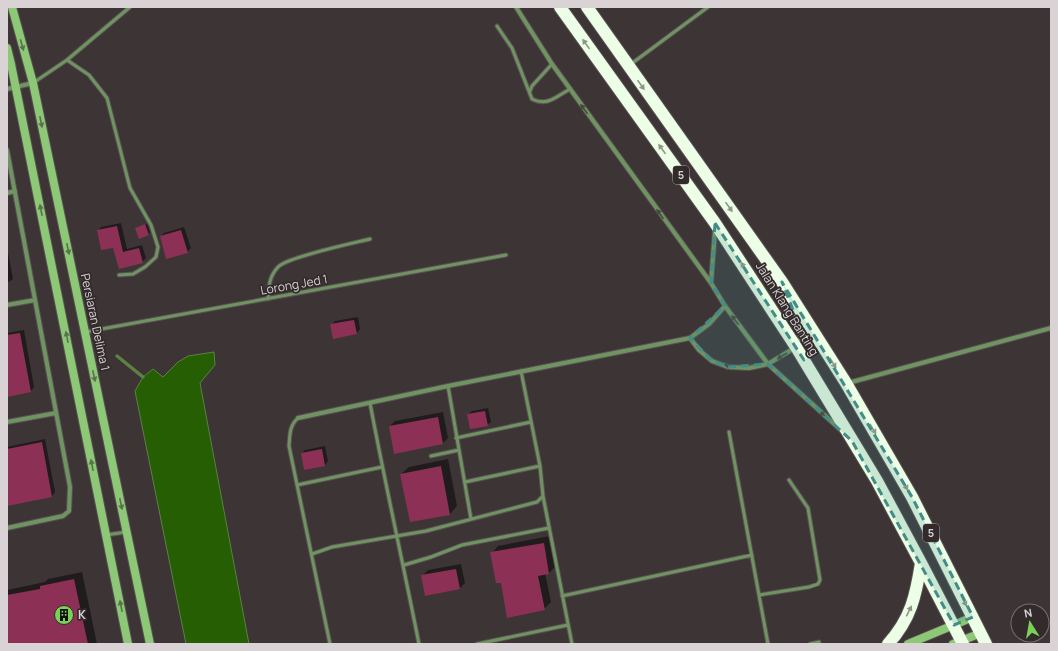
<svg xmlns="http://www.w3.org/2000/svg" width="1058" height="651" font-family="Manrope,sans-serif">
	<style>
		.water { fill: #265e04; stroke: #5c8143 }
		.shadow { fill: #0007 }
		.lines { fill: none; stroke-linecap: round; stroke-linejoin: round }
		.stream { stroke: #5c8143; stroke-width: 3.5 }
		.building { fill: #8c3155 }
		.lane-casing { stroke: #595153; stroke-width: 5 }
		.street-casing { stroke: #595153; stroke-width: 6 }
		.secondary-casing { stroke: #595153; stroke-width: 10 }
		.highway-casing { stroke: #595153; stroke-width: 14 }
		.lane { stroke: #6f9461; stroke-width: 3 }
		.street { stroke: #6f9461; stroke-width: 4 }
		.secondary { stroke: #8cc876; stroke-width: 8 }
		.highway { stroke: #ecfee6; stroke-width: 12 }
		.oneway { fill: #909489 }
		.oneway2 { fill: #5b714d }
		.oneway3 { fill: #454a3c }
		.marked { fill: #428d88; fill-opacity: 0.2; stroke: #428d88; stroke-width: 3; stroke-dasharray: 8 5; stroke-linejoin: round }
		.labels { text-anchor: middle; stroke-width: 3.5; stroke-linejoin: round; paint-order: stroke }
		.shield { fill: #332a2c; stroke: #a7a0a2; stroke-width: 1 }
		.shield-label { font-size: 11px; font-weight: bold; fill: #d9d3d5 }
		.street-label { font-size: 12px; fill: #d9d3d5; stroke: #332a2c }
		.poi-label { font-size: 12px; font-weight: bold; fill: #d9d3d5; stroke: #332a2c; text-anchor: start }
	</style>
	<rect width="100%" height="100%" fill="#3d3436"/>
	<path class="water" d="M 214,352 L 215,365 L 200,383 L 249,644 L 186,644 L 135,391 L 143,377 L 153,369 L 163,377 L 178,362 L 188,356 Z"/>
	<path class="shadow" d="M 121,223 L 127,249 L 142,245 L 146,258 L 142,262 L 119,268 L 114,246 L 98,231 L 101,227 Z
		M 147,224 L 150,232 L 149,234 L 138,227 Z
		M 184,227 L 191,248 L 187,252 L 161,236 L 164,233 Z
		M 7,247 L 13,279 L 7,283 Z
		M 358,317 L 360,329 L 357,333 L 331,325 L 335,321 Z
		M 24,330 L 34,387 L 31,391 L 7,396 L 7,333 Z
		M 488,408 L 491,422 L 487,425 L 468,414 L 472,411 Z
		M 443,412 L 448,438 L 443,443 L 390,426 L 395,421 Z
		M 45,439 L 55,492 L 52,496 L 7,505 L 7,447 Z
		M 325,446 L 328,461 L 325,465 L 305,469 L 302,453 L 305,450 Z
		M 448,459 L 457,506 L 450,514 L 401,474 L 409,467 Z
		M 550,536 L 556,566 L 549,573 L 545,573 L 551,602 L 544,609 L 501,582 L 492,553 L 498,546 Z
		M 461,564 L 465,583 L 459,589 L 422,576 L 428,570 Z
		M 82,572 L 97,644 L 7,644 L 7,590 L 45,582 L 48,579 Z"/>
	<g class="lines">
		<path class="stream" d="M 117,356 L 143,377"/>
	</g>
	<path class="building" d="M 145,224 L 149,235 L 139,239 L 135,228 Z
		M 117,226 L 123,252 L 139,248 L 143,263 L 119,269 L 113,248 L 101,250 L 97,230 Z
		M 181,230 L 188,253 L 166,259 L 160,236 Z
		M 354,320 L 357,334 L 333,339 L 330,324 Z
		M 20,333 L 31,392 L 7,397 L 7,335 Z
		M 485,411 L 488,426 L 470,429 L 467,414 Z
		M 438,417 L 443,444 L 394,454 L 389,426 Z
		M 42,442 L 52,497 L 7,506 L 7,449 Z
		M 322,449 L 325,466 L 304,470 L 301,453 Z
		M 441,466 L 450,515 L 410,522 L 400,474 Z
		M 544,543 L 549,574 L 538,576 L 545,610 L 507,618 L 501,583 L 496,583 L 490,552 Z
		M 456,569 L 460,589 L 425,596 L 421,575 Z
		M 74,579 L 88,644 L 7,644 L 7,595 L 40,589 L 40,586 Z"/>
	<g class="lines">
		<defs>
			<path id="lane" d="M 497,26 L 512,48 L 532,99 C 547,107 557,96 570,89
				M 67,60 L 89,75 L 107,98 L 130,188 L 151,225 L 158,247 L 156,257 L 145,267 L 133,274 L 119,275
				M 631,64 L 708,7
				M 33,83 L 67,60 L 130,7
				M 530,91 L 532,86 L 552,64
				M 268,299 C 269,285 269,277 278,267 C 287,257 354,243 370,239
				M 85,332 L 506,255
				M 448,386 L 471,519
				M 370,403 C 385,483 403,563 419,644
				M 298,418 C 289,426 290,435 289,446 L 330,644
				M 729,432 L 768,644
				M 456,438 L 531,422
				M 431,456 L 459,450
				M 465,482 L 540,466
				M 297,485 L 382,467
				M 543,496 L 572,644
				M 106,535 L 126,532
				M 312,554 L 332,547 L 426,531 L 537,502 L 543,496 L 540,466 L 521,371
				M 404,565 L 431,557 L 462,545 L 549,528
				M 759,595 L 809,587 L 818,584 L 820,580 L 808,508 L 789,480
				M 562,596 L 752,555
				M 477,644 L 568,625
				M 810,644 L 819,642"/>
			<path id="street" d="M 516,7 L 552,64 L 711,283 L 725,306 L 768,364 L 842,431
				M 7,89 L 33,83
				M 7,150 L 70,487 L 69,511 L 63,516 L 7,528
				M 7,193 L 15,191
				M 711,283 L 715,230
				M 7,305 L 35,300
				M 690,338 L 699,350 L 712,361 L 728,367 L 749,368 L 768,364 L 796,347 L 802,332 L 792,307
				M 848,383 L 1051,328
				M 298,418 L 448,386 L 690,338 L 709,324 L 725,306
				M 7,422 L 56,413"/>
			<path id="secondary" d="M 12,7 L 33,83 L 150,644
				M 7,48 L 11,64 L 128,644
				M 908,644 L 973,617
				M 953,644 L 981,633"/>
			<path id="highway" d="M 560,7 L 715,223 L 796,347 L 877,481 L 921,563 L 963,644
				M 587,7 L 782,282 L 846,383 L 912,497 L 986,644
				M 888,644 C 911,619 916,595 921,563"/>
		</defs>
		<use href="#lane" class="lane-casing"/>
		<use href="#street" class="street-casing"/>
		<use href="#secondary" class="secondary-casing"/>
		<use href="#highway" class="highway-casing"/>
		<use href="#lane" class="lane"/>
		<use href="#street" class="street"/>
		<use href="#secondary" class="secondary"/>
		<use href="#highway" class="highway"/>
	</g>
	<defs><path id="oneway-solid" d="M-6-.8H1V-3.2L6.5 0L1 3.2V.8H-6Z"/></defs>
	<g class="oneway">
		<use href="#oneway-solid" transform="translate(586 44) rotate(-126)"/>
		<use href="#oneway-solid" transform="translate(641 85) rotate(55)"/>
		<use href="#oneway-solid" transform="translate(662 149) rotate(-126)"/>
		<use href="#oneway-solid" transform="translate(729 207) rotate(55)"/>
		<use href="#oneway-solid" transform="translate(744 267) rotate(-123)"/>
		<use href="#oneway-solid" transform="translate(833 363) rotate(58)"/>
		<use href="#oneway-solid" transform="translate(873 429) rotate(59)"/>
		<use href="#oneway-solid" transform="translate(905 485) rotate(60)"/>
		<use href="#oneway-solid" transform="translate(964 601) rotate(63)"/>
		<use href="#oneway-solid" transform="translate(909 611) rotate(-64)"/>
	</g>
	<g class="oneway2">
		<use href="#oneway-solid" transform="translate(22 45) rotate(74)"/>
		<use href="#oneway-solid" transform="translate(41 122) rotate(78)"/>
		<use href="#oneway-solid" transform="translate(41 210) rotate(-101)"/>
		<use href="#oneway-solid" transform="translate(68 249) rotate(78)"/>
		<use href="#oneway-solid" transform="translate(67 337) rotate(-101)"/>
		<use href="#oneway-solid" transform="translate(94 376) rotate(78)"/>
		<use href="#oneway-solid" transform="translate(92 465) rotate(-101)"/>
		<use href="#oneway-solid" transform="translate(121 504) rotate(78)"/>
		<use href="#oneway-solid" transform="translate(121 606) rotate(-101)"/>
	</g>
	<g class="oneway3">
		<use href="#oneway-solid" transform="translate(584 109) rotate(-126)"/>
		<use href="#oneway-solid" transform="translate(660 214) rotate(-126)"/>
		<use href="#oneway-solid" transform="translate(735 320) rotate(-127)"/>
		<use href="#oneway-solid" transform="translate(782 356) rotate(148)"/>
		<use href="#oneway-solid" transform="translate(730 366) rotate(-170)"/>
		<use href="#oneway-solid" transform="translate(824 415) rotate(-138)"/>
	</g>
	<path class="marked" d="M 715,223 L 804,360 L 811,356 L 782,282 L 912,497 L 973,617 L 954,625 L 852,441 L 768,364 L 728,367 L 712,361 L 690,338 L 725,306 L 711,283 Z"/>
	<defs>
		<symbol id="building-disc" viewBox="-11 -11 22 22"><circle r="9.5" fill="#7bd156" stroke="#332a2c"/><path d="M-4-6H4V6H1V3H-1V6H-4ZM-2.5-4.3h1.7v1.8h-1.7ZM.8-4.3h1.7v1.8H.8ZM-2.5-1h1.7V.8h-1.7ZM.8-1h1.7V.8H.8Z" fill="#111"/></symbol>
	</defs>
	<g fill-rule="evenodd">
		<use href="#building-disc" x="53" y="604" width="22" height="22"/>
	</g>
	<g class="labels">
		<g class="shield">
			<rect x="673" y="166" width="16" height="18" rx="3"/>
			<rect x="923" y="524" width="16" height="18" rx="3"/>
		</g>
		<g class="shield-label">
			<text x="681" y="179">5</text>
			<text x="931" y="537">5</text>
		</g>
		<g class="street-label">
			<text transform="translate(294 285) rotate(-10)" y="4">Lorong Jed 1</text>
			<text transform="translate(787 309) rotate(58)" y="4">Jalan Klang Banting</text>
			<text transform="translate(95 322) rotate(78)" y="4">Persiaran Delima 1</text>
		</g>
		<g class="poi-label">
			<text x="78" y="619">K</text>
		</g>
	</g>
	<rect width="1058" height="651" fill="none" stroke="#d9d3d5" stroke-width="16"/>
	<g transform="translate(1030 623) rotate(349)"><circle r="19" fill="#332a2c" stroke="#756e70"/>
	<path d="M0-3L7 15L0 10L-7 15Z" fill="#7bd156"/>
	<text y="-6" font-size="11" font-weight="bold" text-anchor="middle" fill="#d9d3d5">N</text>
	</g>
</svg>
